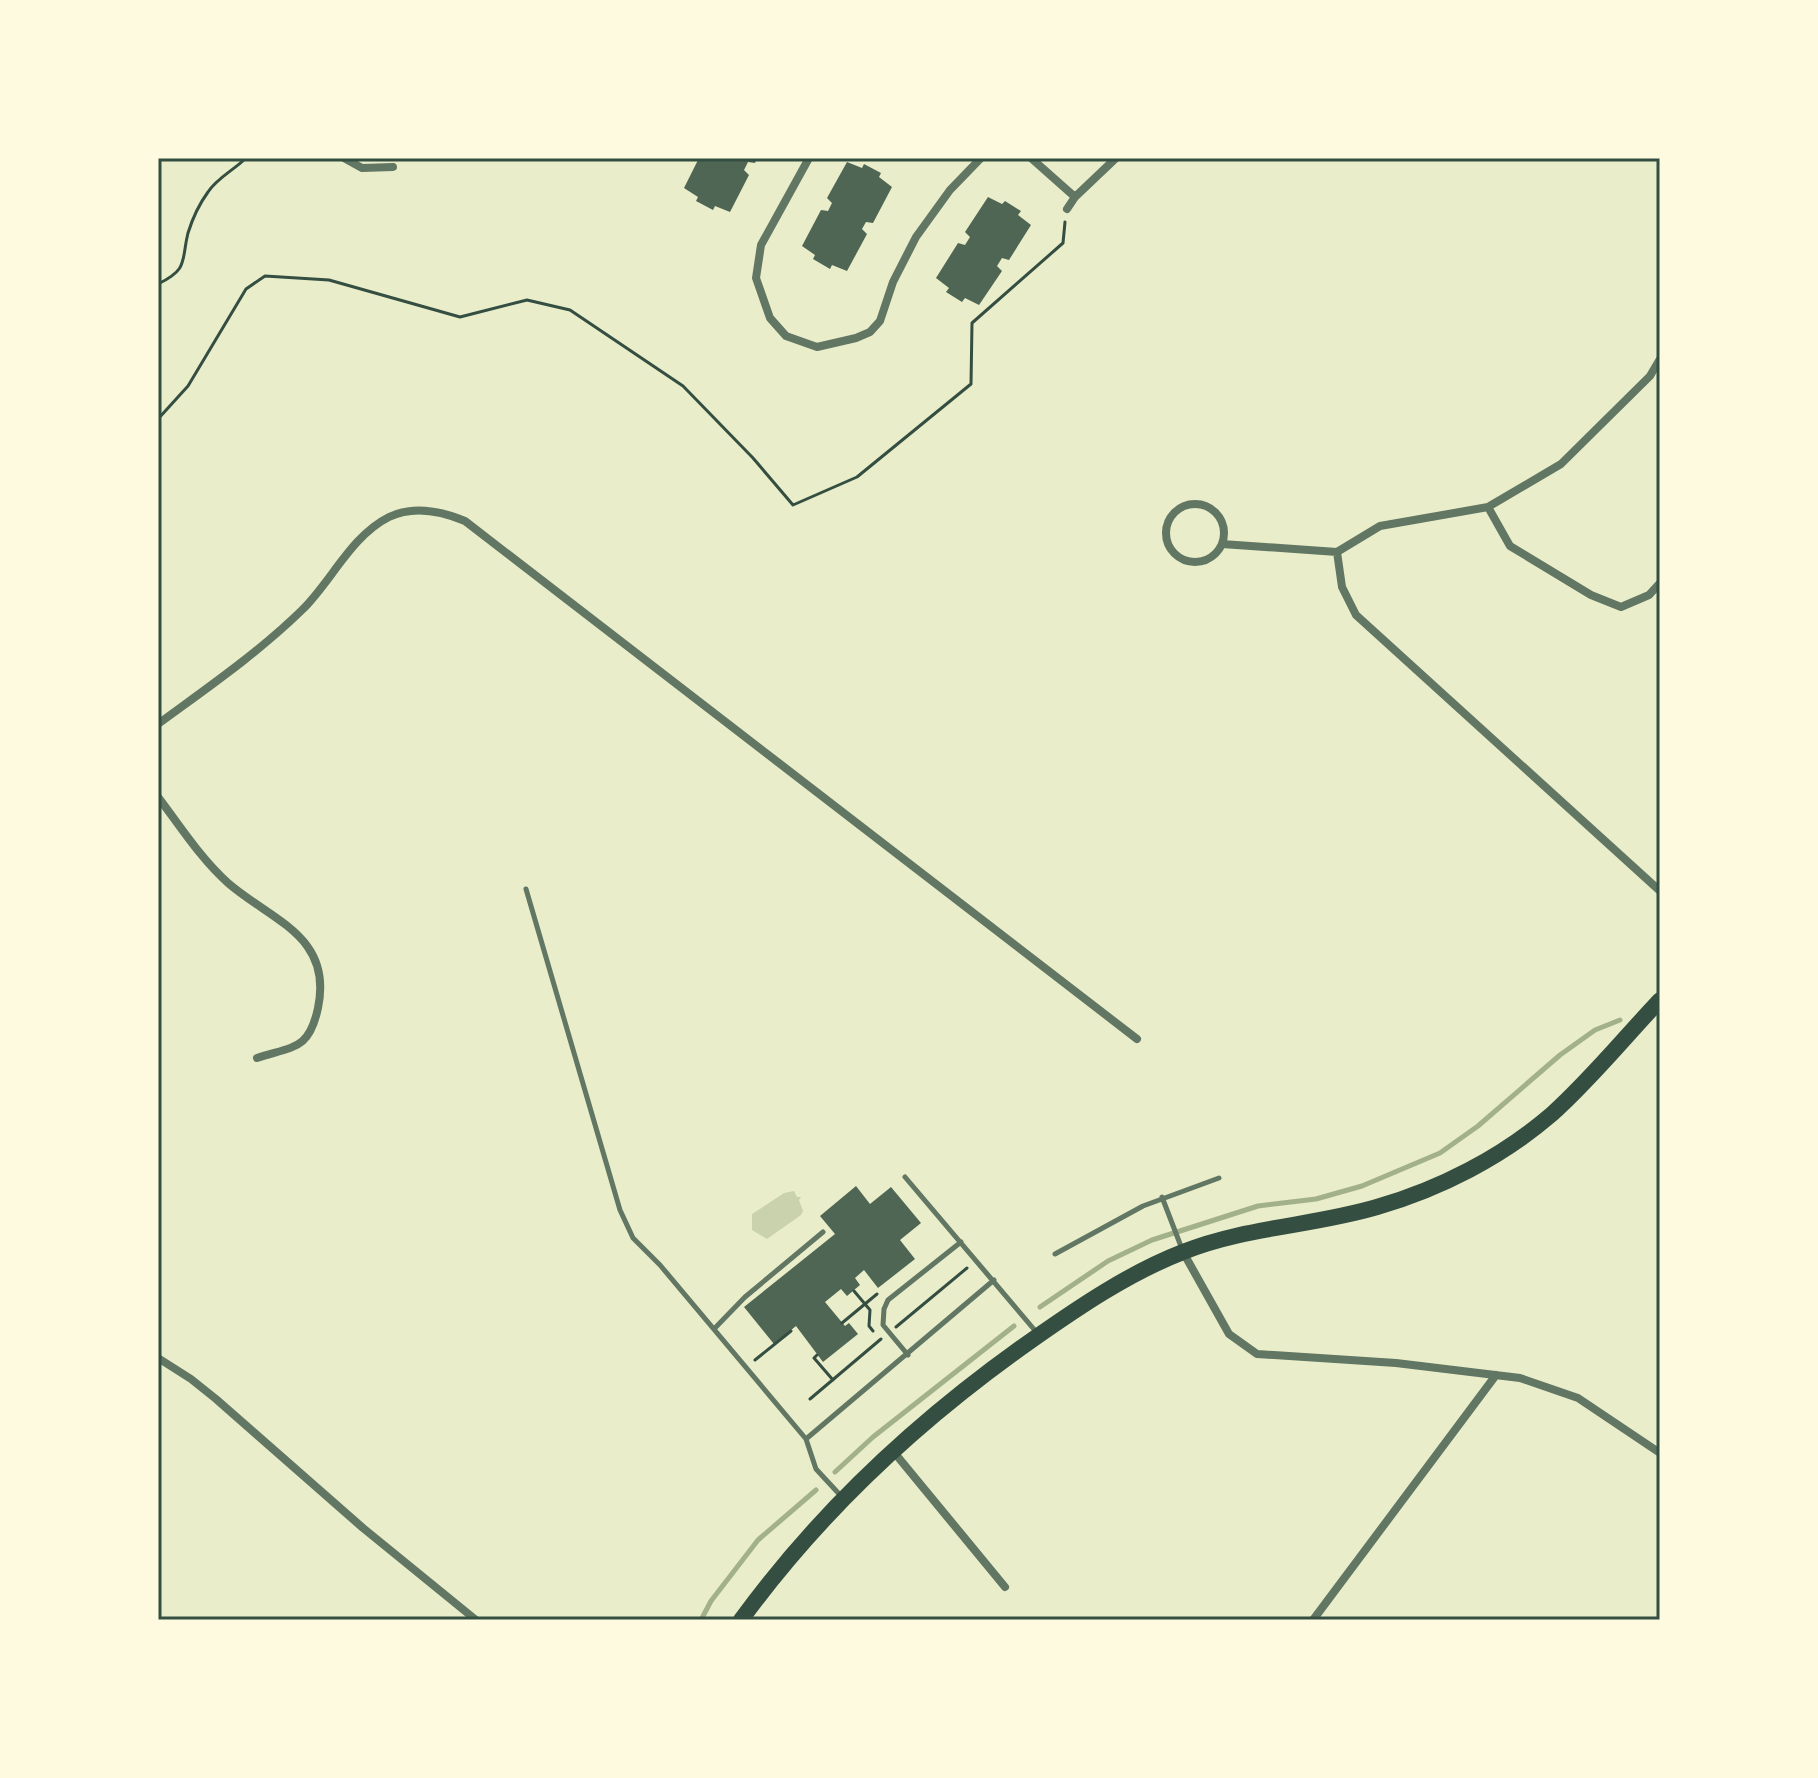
<svg xmlns="http://www.w3.org/2000/svg" width="1818" height="1778" font-family="Arial,sans-serif">
	<style>
		.green { fill: #cad2ad }
		.lines { fill: none; stroke-linecap: round; stroke-linejoin: round }
		.stream { stroke: #a3b18a; stroke-width: 5 }
		.building { fill: #4f6655 }
		.path { stroke: #344e41; stroke-width: 3 }
		.service { stroke: #617663; stroke-width: 5 }
		.minor { stroke: #617663; stroke-width: 8 }
		.secondary { stroke: #344e41; stroke-width: 16 }
		.neatline { fill: none; stroke: #344e41; stroke-width: 3 }
	</style>
	<rect width="100%" height="100%" fill="#e9edc9"/>
	<path class="green" d="M 794,1191 L 797,1197 L 801,1197 L 799,1200 L 803,1211 L 801,1215 L 767,1239 L 752,1230 L 752,1214 L 784,1193 Z"/>
	<g class="lines">
		<path class="stream" d="M 1040,1307 L 1108,1261 L 1152,1240 L 1258,1206 L 1316,1199 L 1362,1186 L 1440,1153 L 1478,1126 L 1560,1055 L 1595,1030 L 1620,1020
			M 835,1472 L 873,1437 L 1014,1326
			M 701,1620 L 711,1601 L 758,1540 L 816,1490"/>
	</g>
	<path class="building" d="M 699,158 L 757,158 L 755,163 L 748,162 L 744,170 L 749,175 L 730,212 L 715,206 L 713,210 L 696,201 L 698,197 L 684,188 Z
		M 847,162 L 862,168 L 864,164 L 881,173 L 879,177 L 892,187 L 873,223 L 866,222 L 862,229 L 867,234 L 847,271 L 832,265 L 830,269 L 813,259 L 815,255 L 802,246 L 821,210 L 828,211 L 832,203 L 827,198 Z
		M 988,197 L 1002,204 L 1005,201 L 1021,211 L 1018,215 L 1031,225 L 1009,260 L 1002,258 L 997,266 L 1002,271 L 979,305 L 965,298 L 962,302 L 946,292 L 949,288 L 936,278 L 958,243 L 965,245 L 970,237 L 965,232 Z
		M 856,1186 L 870,1204 L 891,1187 L 921,1223 L 900,1240 L 915,1259 L 878,1288 L 864,1270 L 855,1278 L 860,1285 L 847,1296 L 841,1289 L 825,1302 L 845,1326 L 849,1323 L 858,1334 L 823,1362 L 796,1326 L 774,1344 L 744,1307 L 835,1234 L 820,1216 Z"/>
	<g class="lines">
		<path class="path" d="M 158,284 C 189,269 181,261 188,233 C 192,220 200,203 208,192 C 217,178 234,170 246,158
			M 158,419 L 188,386 L 246,289 L 265,276 L 329,280 L 460,317 L 527,300 L 570,310 L 683,386 L 753,458 L 793,505 L 857,477 L 971,384 L 972,323 L 1063,243 L 1065,222
			M 854,1291 L 870,1310 L 869,1326 L 873,1331
			M 842,1323 L 877,1294
			M 896,1327 L 967,1268
			M 817,1355 L 814,1358 L 833,1380
			M 755,1360 L 791,1331
			M 810,1399 L 881,1339"/>
		<path class="service" d="M 526,889 L 620,1210 L 633,1238 L 660,1265 L 806,1439 L 816,1469 L 841,1496
			M 905,1177 L 1038,1334
			M 1162,1197 L 1182,1249
			M 1055,1254 L 1143,1206 L 1219,1178
			M 714,1329 L 745,1297 L 823,1232
			M 908,1355 L 883,1325 L 884,1309 L 888,1300 L 961,1242
			M 806,1439 L 994,1280"/>
		<path class="minor" d="M 344,158 L 362,168 L 393,167
			M 809,158 L 761,245 L 756,278 L 770,318 L 786,336 L 817,347 L 856,338 L 870,332 L 880,321 L 893,282 L 916,237 L 950,190 L 981,158
			M 1031,158 L 1075,197 L 1116,158
			M 1067,209 L 1075,197
			M1166 533a29 29 0 1 1 58 0a29 29 0 1 1-58 0Z
			M 1488,507 L 1510,546 L 1591,595 L 1621,607 L 1649,595 L 1660,583
			M 1222,544 L 1337,552
			M 1337,552 L 1342,587 L 1356,615 L 1660,891
			M 1337,552 L 1380,526 L 1488,507 L 1561,464 L 1650,376 L 1660,359
			M 158,724 C 207,688 258,653 302,610 C 331,582 351,536 389,517 C 414,505 441,511 465,521 L 1137,1039
			M 158,797 C 180,826 201,859 228,883 C 272,921 333,936 318,1008 C 309,1050 294,1046 257,1058
			M 1183,1252 L 1229,1334 L 1257,1354 L 1396,1363 L 1520,1378 L 1578,1398 L 1660,1453
			M 158,1358 L 191,1379 L 216,1399 L 363,1528 L 476,1620
			M 893,1451 L 1005,1587
			M 1313,1620 L 1496,1375"/>
		<path class="secondary" d="M 741,1620 C 821,1510 921,1418 1032,1340 C 1079,1307 1129,1273 1183,1252 C 1245,1227 1313,1226 1377,1207 C 1440,1189 1502,1157 1552,1114 C 1591,1079 1624,1038 1660,1000"/>
	</g>
	<rect width="1818" height="1778" fill="none" stroke="#fefae0" stroke-width="320"/>
	<rect x="160" y="160" width="1498" height="1458" class="neatline"/>
</svg>
